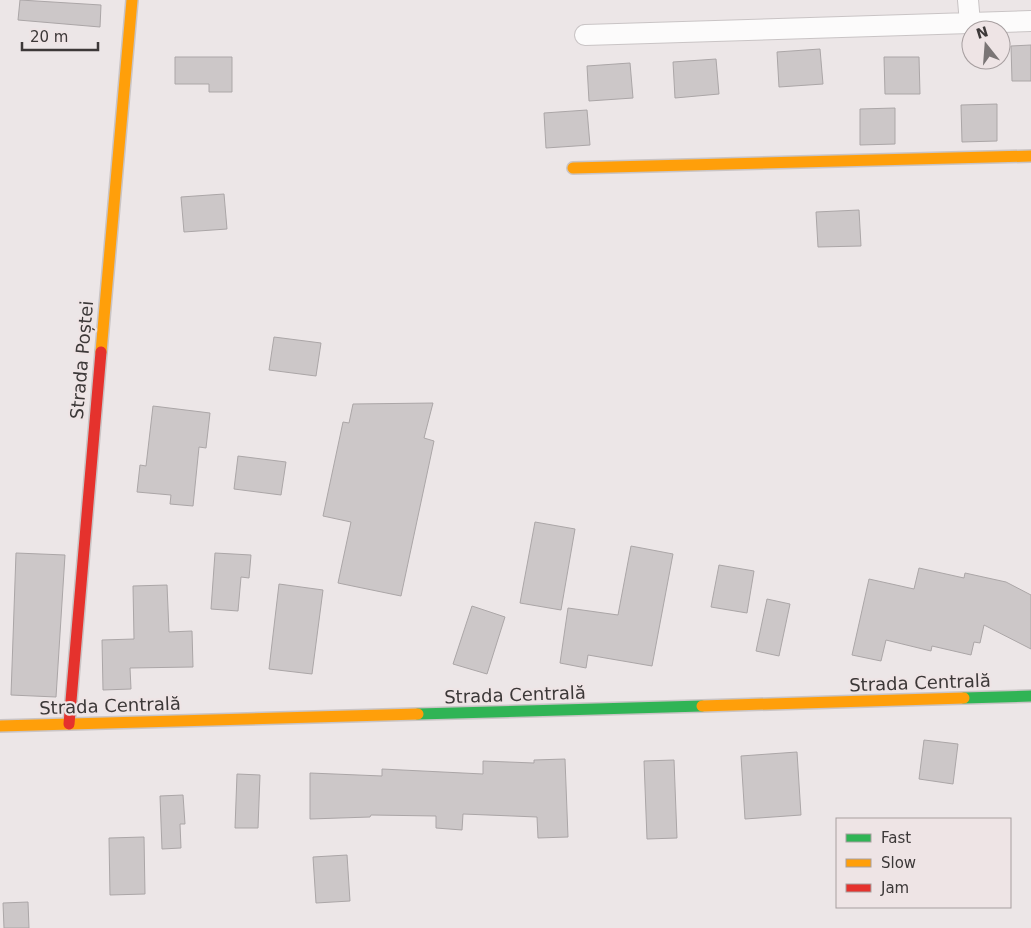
<svg xmlns="http://www.w3.org/2000/svg" width="1031" height="928" font-family="'DejaVu Sans',sans-serif">
	<style>
		.building { fill: #ccc7c8; stroke: #aba6a7 }
		.lines { fill: none; stroke-linecap: round; stroke-linejoin: round }
		.street-casing { stroke: #c9c4c5; stroke-width: 22 }
		.fast-casing { stroke: #c9c4c5; stroke-width: 14 }
		.slow-casing { stroke: #c9c4c5; stroke-width: 14 }
		.jam-casing { stroke: #c9c4c5; stroke-width: 14 }
		.street { stroke: #fcfbfb; stroke-width: 20 }
		.fast { stroke: #30b455; stroke-width: 11 }
		.slow { stroke: #ff9f0a; stroke-width: 11 }
		.jam { stroke: #e5322d; stroke-width: 11 }
		.labels { text-anchor: middle; stroke-width: 4.5; stroke-linejoin: round; paint-order: stroke }
		.street-label { font-size: 18px; fill: #3c3838; stroke: #eee4e5 }
	</style>
	<rect width="100%" height="100%" fill="#ece6e7"/>
	<path class="building" d="M 20,0 L 101,5 L 100,27 L 18,20 Z
		M 1031,45 L 1031,81 L 1012,81 L 1011,46 Z
		M 820,49 L 823,84 L 779,87 L 777,52 Z
		M 175,57 L 232,57 L 232,92 L 209,92 L 209,84 L 175,84 Z
		M 884,57 L 919,57 L 920,94 L 885,94 Z
		M 716,59 L 719,94 L 675,98 L 673,62 Z
		M 630,63 L 633,98 L 589,101 L 587,66 Z
		M 997,104 L 997,141 L 962,142 L 961,105 Z
		M 895,108 L 895,144 L 860,145 L 860,109 Z
		M 587,110 L 590,145 L 546,148 L 544,113 Z
		M 224,194 L 227,229 L 184,232 L 181,197 Z
		M 859,210 L 861,246 L 818,247 L 816,212 Z
		M 274,337 L 321,343 L 316,376 L 269,370 Z
		M 433,403 L 424,438 L 434,441 L 401,596 L 338,583 L 351,522 L 323,516 L 343,422 L 349,423 L 353,404 Z
		M 153,406 L 210,413 L 206,448 L 199,447 L 193,506 L 170,504 L 171,495 L 137,492 L 140,465 L 146,466 Z
		M 238,456 L 286,462 L 281,495 L 234,489 Z
		M 535,522 L 575,529 L 561,610 L 520,603 Z
		M 631,546 L 673,554 L 652,666 L 588,655 L 586,668 L 560,663 L 568,608 L 618,615 Z
		M 16,553 L 65,555 L 56,697 L 11,695 Z
		M 215,553 L 251,555 L 249,578 L 241,577 L 238,611 L 211,609 Z
		M 719,565 L 754,571 L 747,613 L 711,607 Z
		M 919,568 L 964,578 L 965,573 L 1006,582 L 1031,595 L 1031,649 L 984,625 L 980,643 L 974,642 L 971,655 L 932,646 L 931,651 L 886,640 L 881,661 L 852,655 L 869,579 L 914,589 Z
		M 279,584 L 323,590 L 312,674 L 269,669 Z
		M 167,585 L 169,632 L 192,631 L 193,667 L 130,668 L 131,689 L 103,690 L 102,640 L 134,639 L 133,586 Z
		M 767,599 L 790,604 L 779,656 L 756,651 Z
		M 472,606 L 505,617 L 487,674 L 453,664 Z
		M 924,740 L 958,744 L 953,784 L 919,779 Z
		M 797,752 L 801,815 L 745,819 L 741,756 Z
		M 565,759 L 568,837 L 538,838 L 537,817 L 463,814 L 462,830 L 436,828 L 436,816 L 371,815 L 370,817 L 310,819 L 310,773 L 382,776 L 382,769 L 483,774 L 483,761 L 534,763 L 534,760 Z
		M 674,760 L 677,838 L 647,839 L 644,761 Z
		M 237,774 L 260,775 L 258,828 L 235,828 Z
		M 183,795 L 185,824 L 180,824 L 181,848 L 162,849 L 160,796 Z
		M 144,837 L 145,894 L 110,895 L 109,838 Z
		M 347,855 L 350,901 L 316,903 L 313,857 Z
		M 28,902 L 29,928 L 4,928 L 3,903 Z"/>
	<g class="lines">
		<defs>
			<path id="street" d="M 968,0 L 970,23
				M 585,35 L 1031,21"/>
			<path id="fast" d="M 964,698 L 1031,696
				M 418,714 L 702,706"/>
			<path id="slow" d="M 573,168 L 1031,156
				M 101,352 L 132,0
				M 702,706 L 964,698
				M 0,726 L 418,714"/>
			<path id="jam" d="M 69,724 L 101,352"/>
		</defs>
		<use href="#street" class="street-casing"/>
		<use href="#fast" class="fast-casing"/>
		<use href="#slow" class="slow-casing"/>
		<use href="#jam" class="jam-casing"/>
		<use href="#street" class="street"/>
		<use href="#fast" class="fast"/>
		<use href="#slow" class="slow"/>
		<use href="#jam" class="jam"/>
	</g>
	<g class="labels">
		<g class="street-label">
			<text transform="translate(82 360) rotate(-85)" y="6">Strada Poștei</text>
			<text transform="translate(920 683) rotate(-2)" y="6">Strada Centrală</text>
			<text transform="translate(515 695) rotate(-2)" y="6">Strada Centrală</text>
			<text transform="translate(110 706) rotate(-2)" y="6">Strada Centrală</text>
		</g>
	</g>
	<rect x="836" y="818" width="175" height="90" fill="#eee4e5" stroke="#a79fa0"/>
	<rect x="846" y="834" width="25" height="8" fill="#30b455" stroke="#a79fa0"/>
	<text x="881" y="843" font-size="15" fill="#3c3838">Fast</text>
	<rect x="846" y="859" width="25" height="8" fill="#ff9f0a" stroke="#a79fa0"/>
	<text x="881" y="868" font-size="15" fill="#3c3838">Slow</text>
	<rect x="846" y="884" width="25" height="8" fill="#e5322d" stroke="#a79fa0"/>
	<text x="881" y="893" font-size="15" fill="#3c3838">Jam</text>
	<g transform="translate(986 45) rotate(343)"><circle r="24" fill="#eee4e5" stroke="#a79fa0"/>
	<path d="M0-4L9 19L0 12L-9 19Z" fill="#7a7575"/>
	<text y="-8" font-size="14" font-weight="bold" text-anchor="middle" fill="#3c3838">N</text>
	</g>
	<path d="M22 42v8h76v-8" fill="none" stroke="#3c3838" stroke-width="2.5"/>
	<text x="30" y="42" font-size="15" fill="#3c3838" stroke="#eee4e5" stroke-width="4" paint-order="stroke">20 m</text>
</svg>
